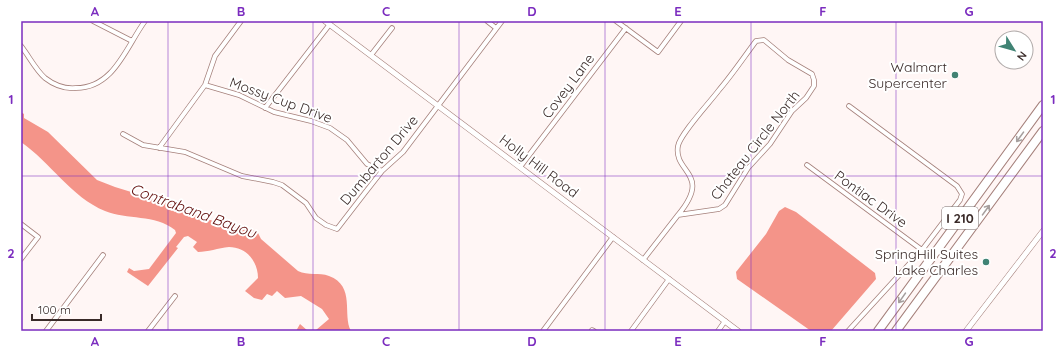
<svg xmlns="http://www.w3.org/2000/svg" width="1064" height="352" font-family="Quicksand,sans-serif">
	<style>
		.water { fill: #f49489 }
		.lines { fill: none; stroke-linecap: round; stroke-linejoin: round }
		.minor-casing { stroke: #a5807b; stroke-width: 5.5 }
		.tertiary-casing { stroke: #a5807b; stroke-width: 6 }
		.motorway-casing { stroke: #a5807b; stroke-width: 10 }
		.minor { stroke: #fff; stroke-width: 4 }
		.tertiary { stroke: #fff; stroke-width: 5 }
		.motorway { stroke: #fff; stroke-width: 8 }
		.oneway { stroke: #a69f9e }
		.grid { fill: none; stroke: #7b2cbf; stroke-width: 1; stroke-opacity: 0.55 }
		.poi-dot { fill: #408374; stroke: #fff; stroke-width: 1.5 }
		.labels { text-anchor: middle; stroke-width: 4; stroke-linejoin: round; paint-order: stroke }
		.shield { fill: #fff; stroke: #746a68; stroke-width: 1 }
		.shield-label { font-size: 13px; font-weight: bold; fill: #392a28 }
		.poi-label { font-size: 14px; fill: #392a28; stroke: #fff; text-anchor: end }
		.street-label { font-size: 14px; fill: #392a28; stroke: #fff }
		.water-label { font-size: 15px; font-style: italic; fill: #620d0b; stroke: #fff }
		.neatline { fill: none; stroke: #7b2cbf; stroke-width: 1.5 }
		.grid-label { font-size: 13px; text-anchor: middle; font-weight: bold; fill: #7b2cbf }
	</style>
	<rect width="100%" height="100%" fill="#fff6f5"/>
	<path class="water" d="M 21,112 L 24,114 L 24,118 L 48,132 L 97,180 L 115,187 L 167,203 L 223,225 L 257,231 L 261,239 L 298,271 C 308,276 319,272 329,276 C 356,286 342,315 351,331 L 296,331 L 300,324 L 308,331 L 316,330 L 329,319 L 322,309 L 301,296 L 285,298 L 277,291 L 272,296 L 267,294 L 262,300 L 254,298 L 245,291 L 258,278 C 258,262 247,247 229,247 C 218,248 208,252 198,252 L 193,247 L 197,242 L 188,236 L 184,237 L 176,247 L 178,248 L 148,286 L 127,272 L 129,268 L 134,271 L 149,269 L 176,233 L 175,230 C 155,214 127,220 105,211 C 71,197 50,162 21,142 Z
		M 785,207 L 796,212 L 875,273 L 876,279 L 831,331 L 811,331 L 737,279 L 736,272 L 766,234 L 779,211 Z"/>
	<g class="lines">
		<defs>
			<path id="minor" d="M 93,21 L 132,41
				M 487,21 L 496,28
				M 616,21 L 658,52 L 681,21
				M 21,46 C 29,56 35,69 45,78 C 54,85 65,89 76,88 C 114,88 126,47 145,21
				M 371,55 L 392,28
				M 205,85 L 239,95 L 274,112 L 311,121 L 330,128 L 347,140 L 367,164 L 382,171
				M 265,108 L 330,24
				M 123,134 L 143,145 L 185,152 L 242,176 L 273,182 L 282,185 L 306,203 L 316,218 L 326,225 L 337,229 L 364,194 L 382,171 L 403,152 L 502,21
				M 159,148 L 205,85 L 215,56 L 241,21
				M 807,165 L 922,250
				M 520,167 L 626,28
				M 21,224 L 38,237 L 21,259
				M 643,260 L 678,215 L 719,209 L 725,205 L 748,168 L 770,144 L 792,111 L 806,98 L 814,86 L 814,80 L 812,74 L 788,60 L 764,40 L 756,41 C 744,57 732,75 719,90 C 711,101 680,134 678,146 C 673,173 713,173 678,215
				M 592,330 L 594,331
				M 46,331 L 103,255
				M 148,331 L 175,296
				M 543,331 L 613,237
				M 631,331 L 669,279
				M 718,331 L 725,321
				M 848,331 L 922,250 L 960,200 L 962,194 L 957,186 L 849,106"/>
			<path id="tertiary" d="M 325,21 L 738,331
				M 966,331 L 1043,231"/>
			<path id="motorway" d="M 878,331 L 1043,105
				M 896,331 L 1043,131"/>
		</defs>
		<use href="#minor" class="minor-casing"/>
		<use href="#tertiary" class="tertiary-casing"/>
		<use href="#motorway" class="motorway-casing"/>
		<use href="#minor" class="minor"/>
		<use href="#tertiary" class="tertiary"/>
		<use href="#motorway" class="motorway"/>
	</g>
	<defs><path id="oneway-shaft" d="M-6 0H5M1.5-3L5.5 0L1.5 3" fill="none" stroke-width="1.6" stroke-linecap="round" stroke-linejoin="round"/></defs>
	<g class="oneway">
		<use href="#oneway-shaft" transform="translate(1020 137) rotate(126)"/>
		<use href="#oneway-shaft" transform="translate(986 210) rotate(-54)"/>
		<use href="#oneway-shaft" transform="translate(902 298) rotate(125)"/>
	</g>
	<path class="grid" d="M 168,21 L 168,331M 313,21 L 313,331M 459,21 L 459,331M 605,21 L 605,331M 751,21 L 751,331M 896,21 L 896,331M 21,176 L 1043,176"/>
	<g class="poi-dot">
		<circle cx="955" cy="75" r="4"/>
		<circle cx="986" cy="262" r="4"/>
	</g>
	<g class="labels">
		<rect class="shield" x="942" y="207" width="36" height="22" rx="3"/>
		<g class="shield-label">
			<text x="960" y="223">I 210</text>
		</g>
		<g class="poi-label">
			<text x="947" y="72">Walmart<tspan x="947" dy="16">Supercenter</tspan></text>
			<text x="978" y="259">SpringHill Suites<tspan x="978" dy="16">Lake Charles</tspan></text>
		</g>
		<g class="street-label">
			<text transform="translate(568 86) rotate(-53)" y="5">Covey Lane</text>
			<text transform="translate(281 100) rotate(20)" y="5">Mossy Cup Drive</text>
			<text transform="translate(755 145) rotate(-52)" y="5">Chateau Circle North</text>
			<text transform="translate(379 160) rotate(-50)" y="5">Dumbarton Drive</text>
			<text transform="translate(539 166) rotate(37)" y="5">Holly Hill Road</text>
			<text transform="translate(871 199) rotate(36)" y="5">Pontiac Drive</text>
		</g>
		<g class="water-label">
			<text transform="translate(193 211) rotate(20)" y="5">Contraband Bayou</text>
		</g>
	</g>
	<rect width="1064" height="352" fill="none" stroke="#ffffff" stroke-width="44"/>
	<g transform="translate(1014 50) rotate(127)"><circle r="19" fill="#ffffff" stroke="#b0aaa9"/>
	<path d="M0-3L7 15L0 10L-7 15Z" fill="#408374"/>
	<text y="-6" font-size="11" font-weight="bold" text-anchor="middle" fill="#392a28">N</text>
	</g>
	<path d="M32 314v6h69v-6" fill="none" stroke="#392a28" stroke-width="2"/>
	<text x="38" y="314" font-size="12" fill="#392a28" stroke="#ffffff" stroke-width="3" paint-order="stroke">100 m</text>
	<rect x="22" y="22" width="1020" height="308" class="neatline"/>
	<g class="grid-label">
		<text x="95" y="16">A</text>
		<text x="241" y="16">B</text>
		<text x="386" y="16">C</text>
		<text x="532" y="16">D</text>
		<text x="678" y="16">E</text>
		<text x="823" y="16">F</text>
		<text x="969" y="16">G</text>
		<text x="11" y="104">1</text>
		<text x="1053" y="104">1</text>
		<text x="11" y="258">2</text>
		<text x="1053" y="258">2</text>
		<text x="95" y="346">A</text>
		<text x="241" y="346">B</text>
		<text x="386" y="346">C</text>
		<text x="532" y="346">D</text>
		<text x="678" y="346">E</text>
		<text x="823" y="346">F</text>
		<text x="969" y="346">G</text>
	</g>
</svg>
